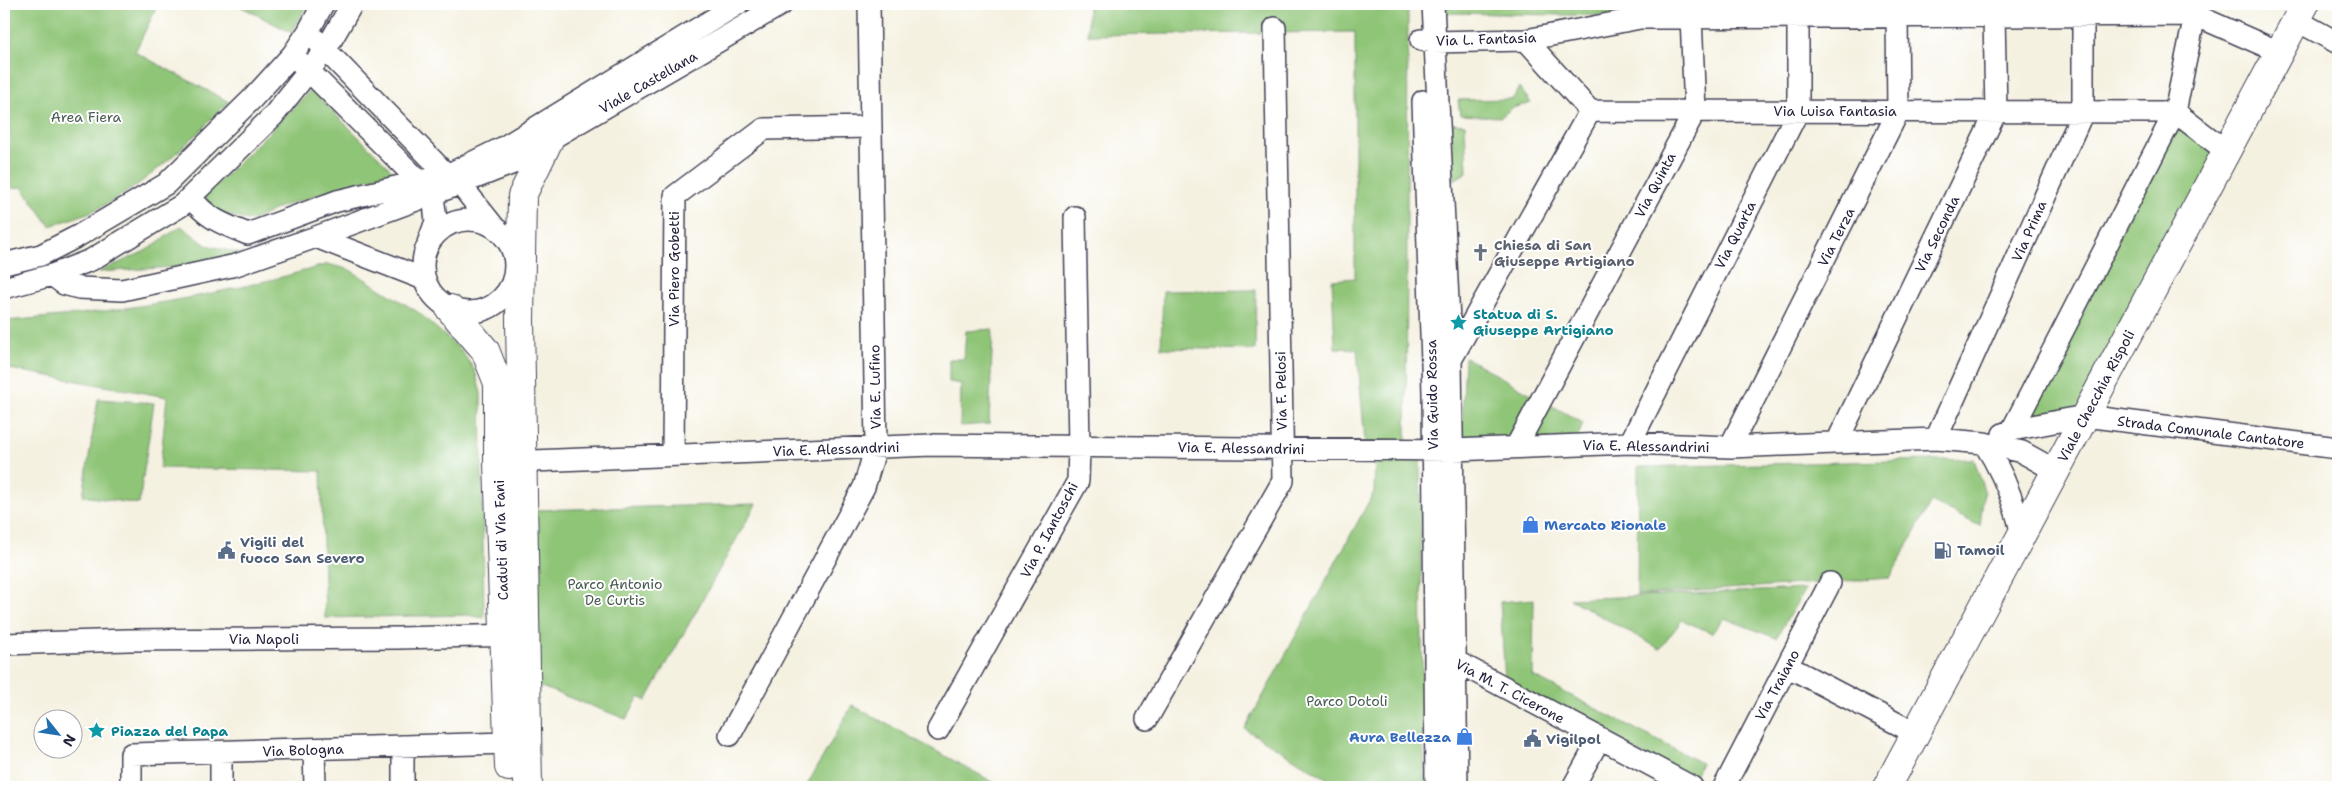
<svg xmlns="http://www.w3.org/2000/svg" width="2342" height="791" font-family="'Shantell Sans',sans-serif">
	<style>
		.green { fill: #8fc577; stroke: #587459 }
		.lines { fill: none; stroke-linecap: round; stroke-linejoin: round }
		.street-casing { stroke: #424154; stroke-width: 24 }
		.secondary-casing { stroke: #424154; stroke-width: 30 }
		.street { stroke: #fff; stroke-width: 21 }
		.secondary { stroke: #fff; stroke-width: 28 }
		.labels { text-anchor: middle; stroke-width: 4; stroke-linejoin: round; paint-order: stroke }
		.street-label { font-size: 14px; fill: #22223b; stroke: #fff }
		.park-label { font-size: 14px; fill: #485b50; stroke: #fff }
		.worship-label { font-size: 14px; font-weight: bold; fill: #5b616d; stroke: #fff; text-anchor: start }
		.culture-label { font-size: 14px; font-weight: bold; fill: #0d838f; stroke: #fff; text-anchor: start }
		.shop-label { font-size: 14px; font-weight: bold; fill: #366cbe; stroke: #fff; text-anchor: start }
		.service-label { font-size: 14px; font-weight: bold; fill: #4e5e75; stroke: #fff; text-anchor: start }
	</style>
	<rect width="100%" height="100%" fill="#fff"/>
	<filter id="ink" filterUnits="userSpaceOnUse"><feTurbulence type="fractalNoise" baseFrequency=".02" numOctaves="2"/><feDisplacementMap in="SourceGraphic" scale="10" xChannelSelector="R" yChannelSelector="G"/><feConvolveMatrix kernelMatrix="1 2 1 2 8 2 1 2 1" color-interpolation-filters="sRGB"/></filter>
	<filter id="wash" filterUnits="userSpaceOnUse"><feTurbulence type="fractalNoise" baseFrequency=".0096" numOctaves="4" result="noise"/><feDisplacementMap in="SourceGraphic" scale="20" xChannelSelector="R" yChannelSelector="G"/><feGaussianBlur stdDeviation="1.12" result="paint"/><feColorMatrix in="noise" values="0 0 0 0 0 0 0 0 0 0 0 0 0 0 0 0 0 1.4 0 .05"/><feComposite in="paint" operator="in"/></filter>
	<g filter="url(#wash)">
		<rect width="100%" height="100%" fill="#f5f1e1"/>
		<path class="green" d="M 4,4 L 158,4 L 135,52 L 229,102 C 191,140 150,182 101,207 C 86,215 67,220 50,226 L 22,187 L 4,189 Z
			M 236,4 L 307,4 L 292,33 Z
			M 1088,4 L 1408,4 L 1406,450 L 1365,442 L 1357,349 L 1335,348 L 1332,280 L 1355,278 L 1355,32 L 1088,35 Z
			M 1445,4 L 1619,4 L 1618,16 L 1445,13 Z
			M 1654,4 L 2124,4 L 2122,15 L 1652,18 Z
			M 1519,87 L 1531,103 L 1512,108 L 1501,117 L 1460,115 L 1458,100 L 1513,99 Z
			M 311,90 L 393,171 L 280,207 L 252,221 L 221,214 L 204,197 Z
			M 2178,119 L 2221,153 L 2083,411 L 2024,420 Z
			M 1451,123 L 1465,124 L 1467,172 L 1454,180 Z
			M 181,226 L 206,245 L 243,254 L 206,268 L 173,267 L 99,272 L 145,251 Z
			M 328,264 L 350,270 L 418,312 L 460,349 L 475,371 L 481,393 L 484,618 L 467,615 L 325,618 L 321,471 L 160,468 L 167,397 L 4,368 L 4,321 C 114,313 222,296 328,264 Z
			M 1256,290 L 1255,350 L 1161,348 L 1163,291 Z
			M 993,329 L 989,424 L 960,426 L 961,384 L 949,382 L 949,359 L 964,359 L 966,331 Z
			M 1465,357 L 1583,423 L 1578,437 L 1461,444 Z
			M 98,399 L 154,403 L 139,504 L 83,496 Z
			M 1420,455 L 1423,745 L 1426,787 L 1341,787 L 1245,729 L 1374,492 L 1375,458 Z
			M 1974,459 L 1984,490 L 1980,526 L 1931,502 L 1890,578 L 1637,595 L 1638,467 Z
			M 756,504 L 646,701 L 639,697 L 626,719 L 536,685 L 535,510 Z
			M 1805,589 L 1776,638 L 1724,618 L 1712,633 L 1682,620 L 1660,649 L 1570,599 Z
			M 1534,599 L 1533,676 L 1701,763 L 1692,781 L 1505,681 L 1500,602 Z
			M 852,705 L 1002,787 L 806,787 Z"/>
	</g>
	<g filter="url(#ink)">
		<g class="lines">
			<defs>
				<path id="street" d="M 1433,4 L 1451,360 L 1457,787
					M 2195,15 L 2279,52
					M 2296,20 L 2338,43
					M 315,39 L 447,175 L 460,184 L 495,228
					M 1421,40 L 1434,42 L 1526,40 L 1640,18 L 2195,15 L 2175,112 L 2226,151
					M 1526,40 L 1590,111 L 2175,112 L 2012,430
					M 300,62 L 433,195 L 436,221 L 428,243
					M 1423,101 L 1433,392 L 1436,787
					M 191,197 C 205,218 225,225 248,234 L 337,201 L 447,175 L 504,147 L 738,4
					M423 266a46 46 0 1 1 92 0a46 46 0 1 1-92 0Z
					M 316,237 L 424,279
					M 4,264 L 41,255 L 78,236 L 166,184 L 253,98 L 293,54 L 308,32 L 323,4
					M 52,275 L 91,260 L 182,205 L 273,116 L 326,49 L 352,4
					M 4,288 L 52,275 L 64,284 L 79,288 L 122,290 L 236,265 L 316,237 L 460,184 L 516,162 L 549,140 L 782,4
					M 1451,360 L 1590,111
					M 2003,434 L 2012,430 L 2085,416 L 2338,448
					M 1936,439 L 2083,112 L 2083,15
					M 1837,442 L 1996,112 L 1994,16
					M 1630,443 L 1798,111 L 1798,17
					M 1984,443 C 2003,472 2014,501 2022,534
					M 1516,447 L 1695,111 L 1691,17
					M 1730,447 L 1898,112 L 1897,16
					M 673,454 L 675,196 L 764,129 L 871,127
					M 508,462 L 932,445 L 1453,450 L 1630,443 L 1730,447 L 1936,439 L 1984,443 L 2022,452 L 2056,471
					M 4,644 L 128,640 L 399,638 L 518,635
					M 1446,656 L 1692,787
					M 1787,666 L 1915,733
					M 1147,719 L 1283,481 L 1275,28
					M 938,730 L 1078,481 L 1079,447 L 1075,217
					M 730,735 L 864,487 L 876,447 L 869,4
					M 403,746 L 403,787
					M 314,750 L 315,787
					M 221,753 L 221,787
					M 131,787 L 131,754 L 508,743
					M 1573,787 L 1600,738
					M 1724,787 L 1830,583"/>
				<path id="secondary" d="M 450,309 L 485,350 L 498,383 L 498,463 L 509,767
					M 528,787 L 520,320 L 522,196 L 549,140
					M 1887,787 L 2305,4"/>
			</defs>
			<use href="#street" class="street-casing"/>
			<use href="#secondary" class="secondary-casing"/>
			<use href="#street" class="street"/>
			<use href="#secondary" class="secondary"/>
		</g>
	</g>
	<defs>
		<symbol id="church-bare" viewBox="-9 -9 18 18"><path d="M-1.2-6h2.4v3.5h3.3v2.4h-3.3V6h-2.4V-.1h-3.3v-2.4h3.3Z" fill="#6b7280" stroke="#fff" stroke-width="2.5" paint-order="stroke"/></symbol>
		<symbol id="sight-bare" viewBox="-9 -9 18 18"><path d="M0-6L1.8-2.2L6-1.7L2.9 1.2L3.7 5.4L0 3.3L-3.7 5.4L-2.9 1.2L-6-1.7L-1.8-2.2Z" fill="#0f9aa8" stroke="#fff" stroke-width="2.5" paint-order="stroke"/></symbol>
		<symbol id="shop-bare" viewBox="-9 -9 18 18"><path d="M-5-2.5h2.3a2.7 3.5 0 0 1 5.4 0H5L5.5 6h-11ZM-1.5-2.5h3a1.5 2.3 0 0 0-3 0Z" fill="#3f7fe0" stroke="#fff" stroke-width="2.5" paint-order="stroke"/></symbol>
		<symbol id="civic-bare" viewBox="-9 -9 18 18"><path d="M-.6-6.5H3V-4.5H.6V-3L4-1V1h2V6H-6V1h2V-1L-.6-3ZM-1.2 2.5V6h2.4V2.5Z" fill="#5c6f8a" stroke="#fff" stroke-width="2.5" paint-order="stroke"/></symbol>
		<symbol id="fuel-bare" viewBox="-9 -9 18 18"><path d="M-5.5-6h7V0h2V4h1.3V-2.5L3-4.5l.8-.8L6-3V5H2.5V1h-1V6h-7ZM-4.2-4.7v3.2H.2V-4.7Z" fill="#5c6f8a" stroke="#fff" stroke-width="2.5" paint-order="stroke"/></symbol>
	</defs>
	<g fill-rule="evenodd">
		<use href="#church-bare" x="1468" y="240" width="25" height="25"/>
		<use href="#sight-bare" x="1446" y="310" width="25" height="25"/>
		<use href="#shop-bare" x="1518" y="512" width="25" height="25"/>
		<use href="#civic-bare" x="214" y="538" width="25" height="25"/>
		<use href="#fuel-bare" x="1930" y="538" width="25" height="25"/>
		<use href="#sight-bare" x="84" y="718" width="25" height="25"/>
		<use href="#shop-bare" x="1452" y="724" width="25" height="25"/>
		<use href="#civic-bare" x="1520" y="726" width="25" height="25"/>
	</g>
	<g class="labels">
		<g class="street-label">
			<text transform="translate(1486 39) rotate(-2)" y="5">Via L. Fantasia</text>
			<text transform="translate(648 82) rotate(-30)" y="5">Viale Castellana</text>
			<text x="1835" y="116">Via Luisa Fantasia</text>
			<text transform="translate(1655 185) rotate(-62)" y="5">Via Quinta</text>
			<text transform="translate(2029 231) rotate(-66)" y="5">Via Prima</text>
			<text transform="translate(1937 234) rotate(-64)" y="5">Via Seconda</text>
			<text transform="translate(1735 235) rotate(-63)" y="5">Via Quarta</text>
			<text transform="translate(1836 237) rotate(-63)" y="5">Via Terza</text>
			<text transform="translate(674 269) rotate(-90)" y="5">Via Piero Gobetti</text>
			<text transform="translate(875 387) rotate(-91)" y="5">Via E. Lufino</text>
			<text transform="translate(1281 391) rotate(-91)" y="5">Via F. Pelosi</text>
			<text transform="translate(1432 395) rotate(-91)" y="5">Via Guido Rossa</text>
			<text transform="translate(2096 396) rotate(-62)" y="5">Viale Checchia Rispoli</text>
			<text transform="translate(2211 432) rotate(7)" y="5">Strada Comunale Cantatore</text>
			<text transform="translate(1646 446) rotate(1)" y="5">Via E. Alessandrini</text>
			<text transform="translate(1241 448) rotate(1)" y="5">Via E. Alessandrini</text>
			<text transform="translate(836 449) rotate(-2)" y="5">Via E. Alessandrini</text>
			<text transform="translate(1049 530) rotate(-62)" y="5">Via P. Iantoschi</text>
			<text transform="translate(501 540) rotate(-92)" y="5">Caduti di Via Fani</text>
			<text x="264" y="644">Via Napoli</text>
			<text transform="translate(1777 685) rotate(-62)" y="5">Via Traiano</text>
			<text transform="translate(1510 691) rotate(28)" y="5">Via M. T. Cicerone</text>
			<text transform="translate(303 750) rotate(-2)" y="5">Via Bologna</text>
		</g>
		<g class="park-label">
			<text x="86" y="122">Area Fiera</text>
			<text x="615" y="589">Parco Antonio<tspan x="615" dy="16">De Curtis</tspan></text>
			<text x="1347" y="706">Parco Dotoli</text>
		</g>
		<g class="worship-label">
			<text x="1494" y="250">Chiesa di San<tspan x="1494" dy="16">Giuseppe Artigiano</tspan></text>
		</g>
		<g class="culture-label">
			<text x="1473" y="319">Statua di S.<tspan x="1473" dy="16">Giuseppe Artigiano</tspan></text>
			<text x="111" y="736">Piazza del Papa</text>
		</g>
		<g class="shop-label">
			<text x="1544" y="530">Mercato Rionale</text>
			<text x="1451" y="742" text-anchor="end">Aura Bellezza</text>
		</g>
		<g class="service-label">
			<text x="240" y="547">Vigili del<tspan x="240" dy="16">fuoco San Severo</tspan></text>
			<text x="1957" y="555">Tamoil</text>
			<text x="1546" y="744">Vigilpol</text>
		</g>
	</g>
	<rect width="2342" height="791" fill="none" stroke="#fff" stroke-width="20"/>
	<g transform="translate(58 734) rotate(120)"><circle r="24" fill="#ffffff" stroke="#a7a7b1"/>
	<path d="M0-4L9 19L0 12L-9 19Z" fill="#1f6fb2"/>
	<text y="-8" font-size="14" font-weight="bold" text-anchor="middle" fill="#22223b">N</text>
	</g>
</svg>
